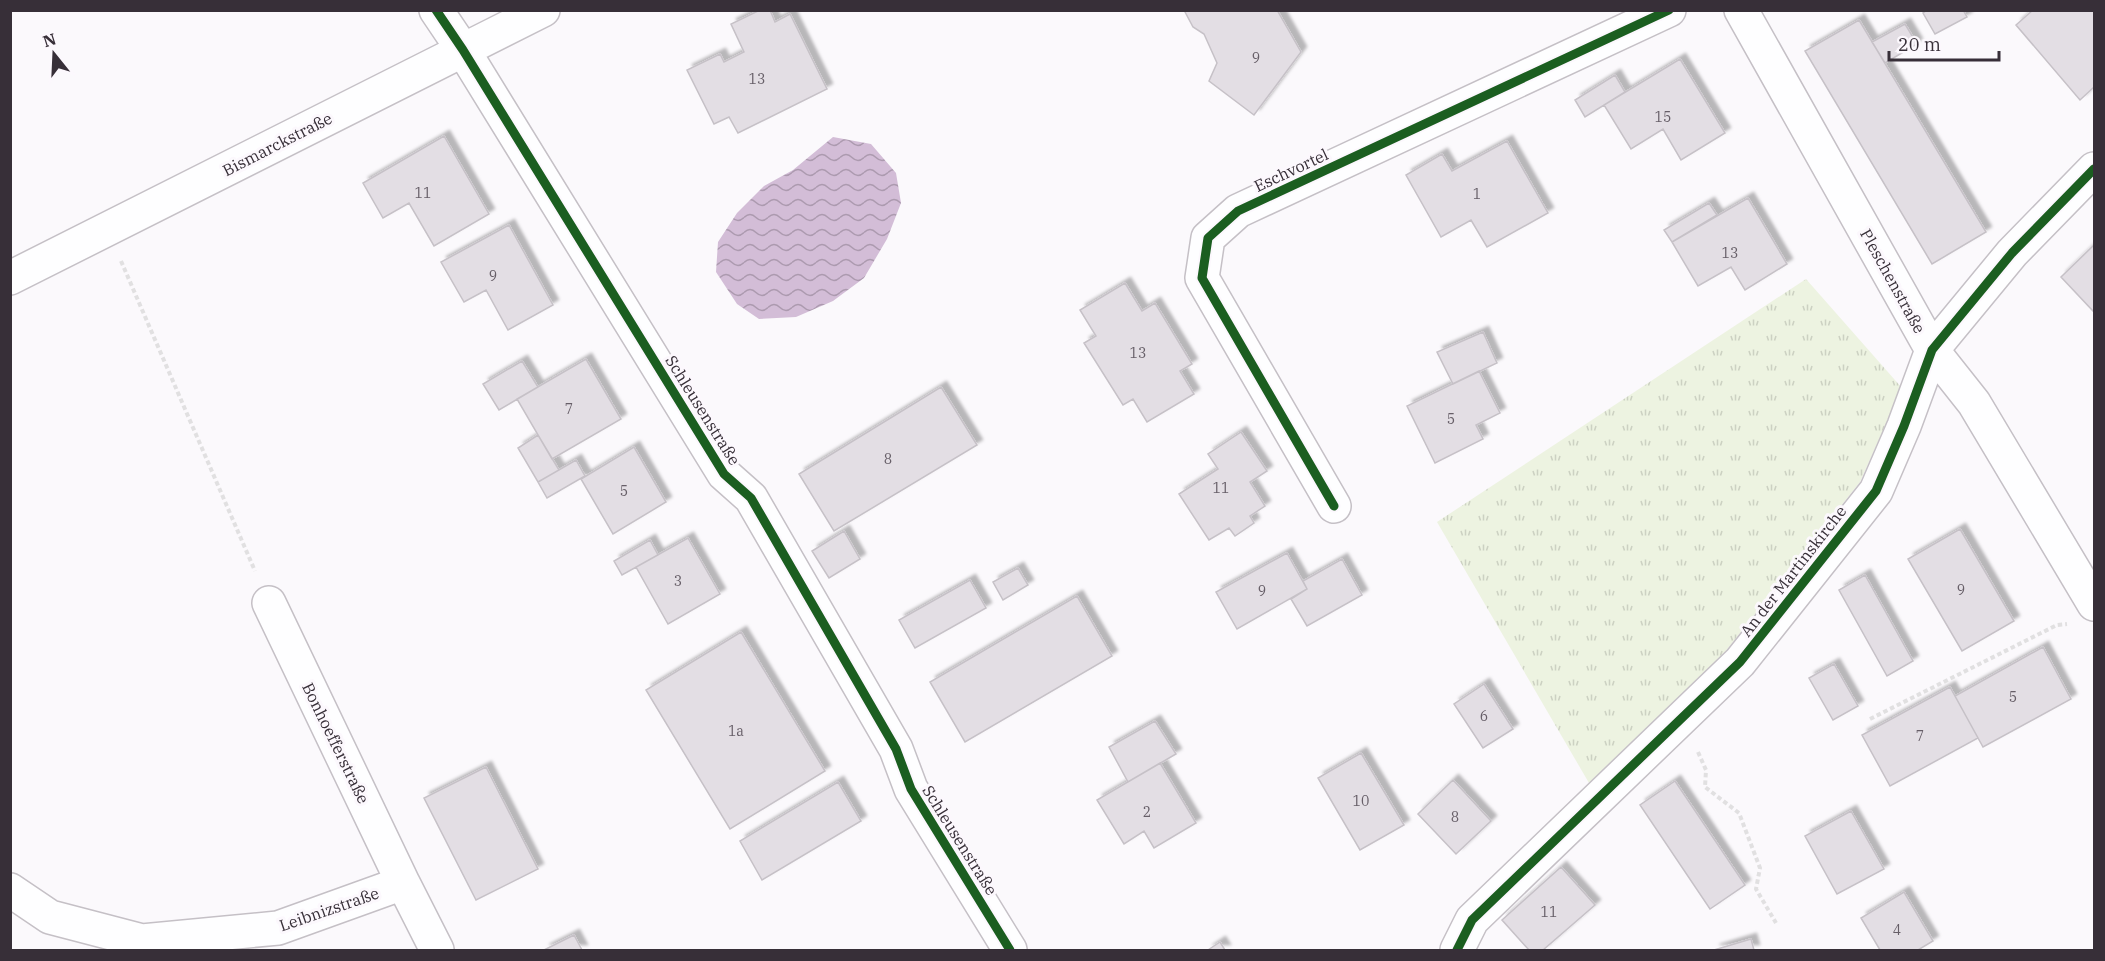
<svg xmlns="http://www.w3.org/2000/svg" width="2105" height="961" font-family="'IBM Plex Serif',serif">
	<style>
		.grass { fill: url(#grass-tufts) }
		.water { fill: url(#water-waves) }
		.building { fill: #e3dee4; stroke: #c6c1c7; stroke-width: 1.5; filter: url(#shadow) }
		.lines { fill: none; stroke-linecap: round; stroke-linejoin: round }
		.street-casing { stroke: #c5c0c6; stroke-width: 36 }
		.path { stroke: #e1e0e1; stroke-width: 4; stroke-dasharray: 4.5 3; stroke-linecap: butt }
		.street { stroke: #fefeff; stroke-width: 33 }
		.cycleway-casing { stroke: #fcf8fd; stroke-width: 13 }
		.cycleway { stroke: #1b5e20; stroke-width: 9 }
		.labels { text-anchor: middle; stroke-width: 6; stroke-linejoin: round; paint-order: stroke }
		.number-label { font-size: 14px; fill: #665e67 }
		.street-label { font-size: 16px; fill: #372f38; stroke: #fcf8fd }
	</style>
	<defs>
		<pattern id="grass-tufts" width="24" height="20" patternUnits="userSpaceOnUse" patternTransform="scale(1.5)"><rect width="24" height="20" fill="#edf3e1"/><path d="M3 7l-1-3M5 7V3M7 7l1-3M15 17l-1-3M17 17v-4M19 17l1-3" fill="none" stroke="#ccd1c2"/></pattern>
		<pattern id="water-waves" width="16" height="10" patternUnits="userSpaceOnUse" patternTransform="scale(1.5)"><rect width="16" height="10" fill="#d3bdd7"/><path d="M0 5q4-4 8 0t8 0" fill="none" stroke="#ac9aaf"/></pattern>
		<filter id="shadow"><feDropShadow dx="5.5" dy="-5.5" stdDeviation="1.5" flood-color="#0004"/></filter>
	</defs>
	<rect width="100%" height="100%" fill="#fbf9fc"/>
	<path class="grass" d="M 1806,279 L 1902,388 L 1860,482 L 1725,652 L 1589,783 L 1437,522 Z"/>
	<path class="water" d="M 833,137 L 871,144 L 896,173 L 901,203 L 887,239 L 864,278 L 833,301 L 796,317 L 759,319 L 737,304 L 716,272 L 718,242 L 737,213 L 764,186 L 793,170 Z"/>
	<path class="building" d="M 760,10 L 770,10 L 775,22 L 790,14 L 827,89 L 738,133 L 729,117 L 714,124 L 687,70 L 720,54 L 724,62 L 744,52 L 731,24 Z
		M 1184,10 L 1277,10 L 1301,52 L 1254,115 L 1209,81 L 1217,63 L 1204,34 L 1193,27 Z
		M 1927,10 L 1963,10 L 1967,17 L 1935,34 L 1923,13 Z
		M 2033,10 L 2094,10 L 2094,87 L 2080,100 L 2016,25 Z
		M 1859,20 L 1986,232 L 1932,264 L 1805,51 Z
		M 1905,24 L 1917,44 L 1885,63 L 1872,42 Z
		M 1680,59 L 1725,133 L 1681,160 L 1663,129 L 1631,149 L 1604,105 Z
		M 1615,75 L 1625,92 L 1585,117 L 1575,100 Z
		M 444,136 L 489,214 L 434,246 L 409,203 L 383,218 L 363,183 Z
		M 1507,141 L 1548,213 L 1487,247 L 1471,220 L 1441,237 L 1406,175 L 1442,154 L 1452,171 Z
		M 1748,198 L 1787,264 L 1745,290 L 1731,267 L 1698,286 L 1672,242 Z
		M 1709,203 L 1717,215 L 1672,242 L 1664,230 Z
		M 509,225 L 553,305 L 508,330 L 486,290 L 464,302 L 441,262 Z
		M 2094,245 L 2094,312 L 2061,277 Z
		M 1125,283 L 1142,311 L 1155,303 L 1192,364 L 1180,371 L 1194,394 L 1147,422 L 1133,399 L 1123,405 L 1084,343 L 1096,336 L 1080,310 Z
		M 1483,332 L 1497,363 L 1453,384 L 1437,352 Z
		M 586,359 L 621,419 L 552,459 L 517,399 Z
		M 522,361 L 538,387 L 499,410 L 483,384 Z
		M 1479,371 L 1500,413 L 1476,425 L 1483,439 L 1435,463 L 1407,406 Z
		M 941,387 L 977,445 L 834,531 L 799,474 Z
		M 1241,432 L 1267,471 L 1250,482 L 1265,506 L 1250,516 L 1254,523 L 1235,536 L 1229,528 L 1209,540 L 1179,494 L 1218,469 L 1208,454 Z
		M 538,435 L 559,470 L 538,482 L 518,448 Z
		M 634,447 L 666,502 L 613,534 L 581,479 Z
		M 576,460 L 585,476 L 547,498 L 538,482 Z
		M 1960,529 L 2014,621 L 1962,651 L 1908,559 Z
		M 844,531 L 860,559 L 829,578 L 812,551 Z
		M 688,538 L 720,594 L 668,624 L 636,567 Z
		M 650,540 L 658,555 L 622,575 L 614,561 Z
		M 1287,553 L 1307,589 L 1237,629 L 1216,592 Z
		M 1342,559 L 1362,595 L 1307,626 L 1291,599 L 1307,589 L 1303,581 Z
		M 1018,568 L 1028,585 L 1003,600 L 993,582 Z
		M 1865,575 L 1913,661 L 1887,676 L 1839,590 Z
		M 970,580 L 986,608 L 915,648 L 899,620 Z
		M 1077,596 L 1112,656 L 965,742 L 930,682 Z
		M 741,632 L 825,771 L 730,829 L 646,690 Z
		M 2043,647 L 2071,699 L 1983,747 L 1955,696 Z
		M 1834,664 L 1858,706 L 1833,720 L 1809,678 Z
		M 1484,684 L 1513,729 L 1483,748 L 1454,704 Z
		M 1950,687 L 1978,738 L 1890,786 L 1862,735 Z
		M 1155,721 L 1176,754 L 1128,782 L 1109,747 Z
		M 1361,753 L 1404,825 L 1360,850 L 1318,778 Z
		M 1160,763 L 1196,823 L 1154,848 L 1144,831 L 1124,844 L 1097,800 Z
		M 486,767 L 538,869 L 476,900 L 424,798 Z
		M 1453,780 L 1491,821 L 1456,854 L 1418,814 Z
		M 1675,781 L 1745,885 L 1710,909 L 1640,805 Z
		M 838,782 L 861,821 L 762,880 L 740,841 Z
		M 1851,811 L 1884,869 L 1837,894 L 1805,836 Z
		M 1561,867 L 1595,905 L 1543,950 L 1529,950 L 1502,920 Z
		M 1904,892 L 1933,941 L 1918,950 L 1880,950 L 1861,918 Z
		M 574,935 L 582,950 L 544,950 Z
		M 1751,939 L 1754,950 L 1714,950 Z
		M 1220,942 L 1225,950 L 1208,950 Z"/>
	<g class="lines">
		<defs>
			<path id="street" d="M 436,10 L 463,50 L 724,474 L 751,498 L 896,749 L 911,789 L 1010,950
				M 1741,10 L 1932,350 L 1974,403 L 2094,604
				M 10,278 L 543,10
				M 1334,506 L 1202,278 L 1208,238 L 1238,211 L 1669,10
				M 269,603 L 403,883
				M 10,890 L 50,917 L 142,941 L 278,928 L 403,883 L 437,950
				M 1457,950 L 1472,920 L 1740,662 L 1876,491 L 1904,426 L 1932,350 L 2012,253 L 2094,169"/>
		</defs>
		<use href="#street" class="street-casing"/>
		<path class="path" d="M 121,261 L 255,571
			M 1870,719 L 2057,625 L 2067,624
			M 1698,752 L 1706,770 L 1705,787 L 1739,813 L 1760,868 L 1756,889 L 1776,923"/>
		<use href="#street" class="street"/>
		<defs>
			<path id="cycleway" d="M 436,10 L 463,50 L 724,474 L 751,498 L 896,749 L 911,789 L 1010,950
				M 1334,506 L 1202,278 L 1208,238 L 1238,211 L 1669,10
				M 1457,950 L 1472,920 L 1740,662 L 1876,491 L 1904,426 L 1932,350 L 2012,253 L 2094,169"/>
		</defs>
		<use href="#cycleway" class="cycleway-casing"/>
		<use href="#cycleway" class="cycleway"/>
	</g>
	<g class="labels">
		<g class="number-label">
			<text x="1256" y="63">9</text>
			<text x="757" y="84">13</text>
			<text x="1663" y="122">15</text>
			<text x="423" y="198">11</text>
			<text x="1477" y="199">1</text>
			<text x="1730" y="258">13</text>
			<text x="493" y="281">9</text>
			<text x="1138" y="358">13</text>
			<text x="569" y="414">7</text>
			<text x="1451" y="424">5</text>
			<text x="888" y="464">8</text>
			<text x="1221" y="493">11</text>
			<text x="624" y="496">5</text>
			<text x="678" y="586">3</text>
			<text x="1961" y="595">9</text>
			<text x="1262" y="596">9</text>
			<text x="2013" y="702">5</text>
			<text x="1484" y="721">6</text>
			<text x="736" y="736">1a</text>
			<text x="1920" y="741">7</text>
			<text x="1361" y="806">10</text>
			<text x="1147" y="817">2</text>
			<text x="1455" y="822">8</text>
			<text x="1549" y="917">11</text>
			<text x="1897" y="935">4</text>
		</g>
		<g class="street-label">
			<text transform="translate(277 144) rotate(-27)" y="6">Bismarckstraße</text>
			<text transform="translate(1291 170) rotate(-25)" y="6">Eschvortel</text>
			<text transform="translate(1893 281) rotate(61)" y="6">Pleschenstraße</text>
			<text transform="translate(703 410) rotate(58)" y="6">Schleusenstraße</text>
			<text transform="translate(1793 571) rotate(-52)" y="6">An der Martinskirche</text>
			<text transform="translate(336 743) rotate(64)" y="6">Bonhoefferstraße</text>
			<text transform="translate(960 840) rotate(58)" y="6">Schleusenstraße</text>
			<text transform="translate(329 909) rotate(-19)" y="6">Leibnizstraße</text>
		</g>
	</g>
	<rect width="2105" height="961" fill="none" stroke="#372f38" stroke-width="24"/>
	<g transform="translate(54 54) rotate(342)" stroke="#fcf8fd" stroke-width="4.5" paint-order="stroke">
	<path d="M0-4.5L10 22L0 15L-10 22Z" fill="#372f38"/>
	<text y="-9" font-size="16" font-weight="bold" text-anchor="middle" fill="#372f38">N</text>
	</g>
	<path d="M1889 51v9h110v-9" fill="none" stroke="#372f38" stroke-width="3"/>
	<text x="1898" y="51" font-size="18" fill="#372f38" stroke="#fcf8fd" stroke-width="4.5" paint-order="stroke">20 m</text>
</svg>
